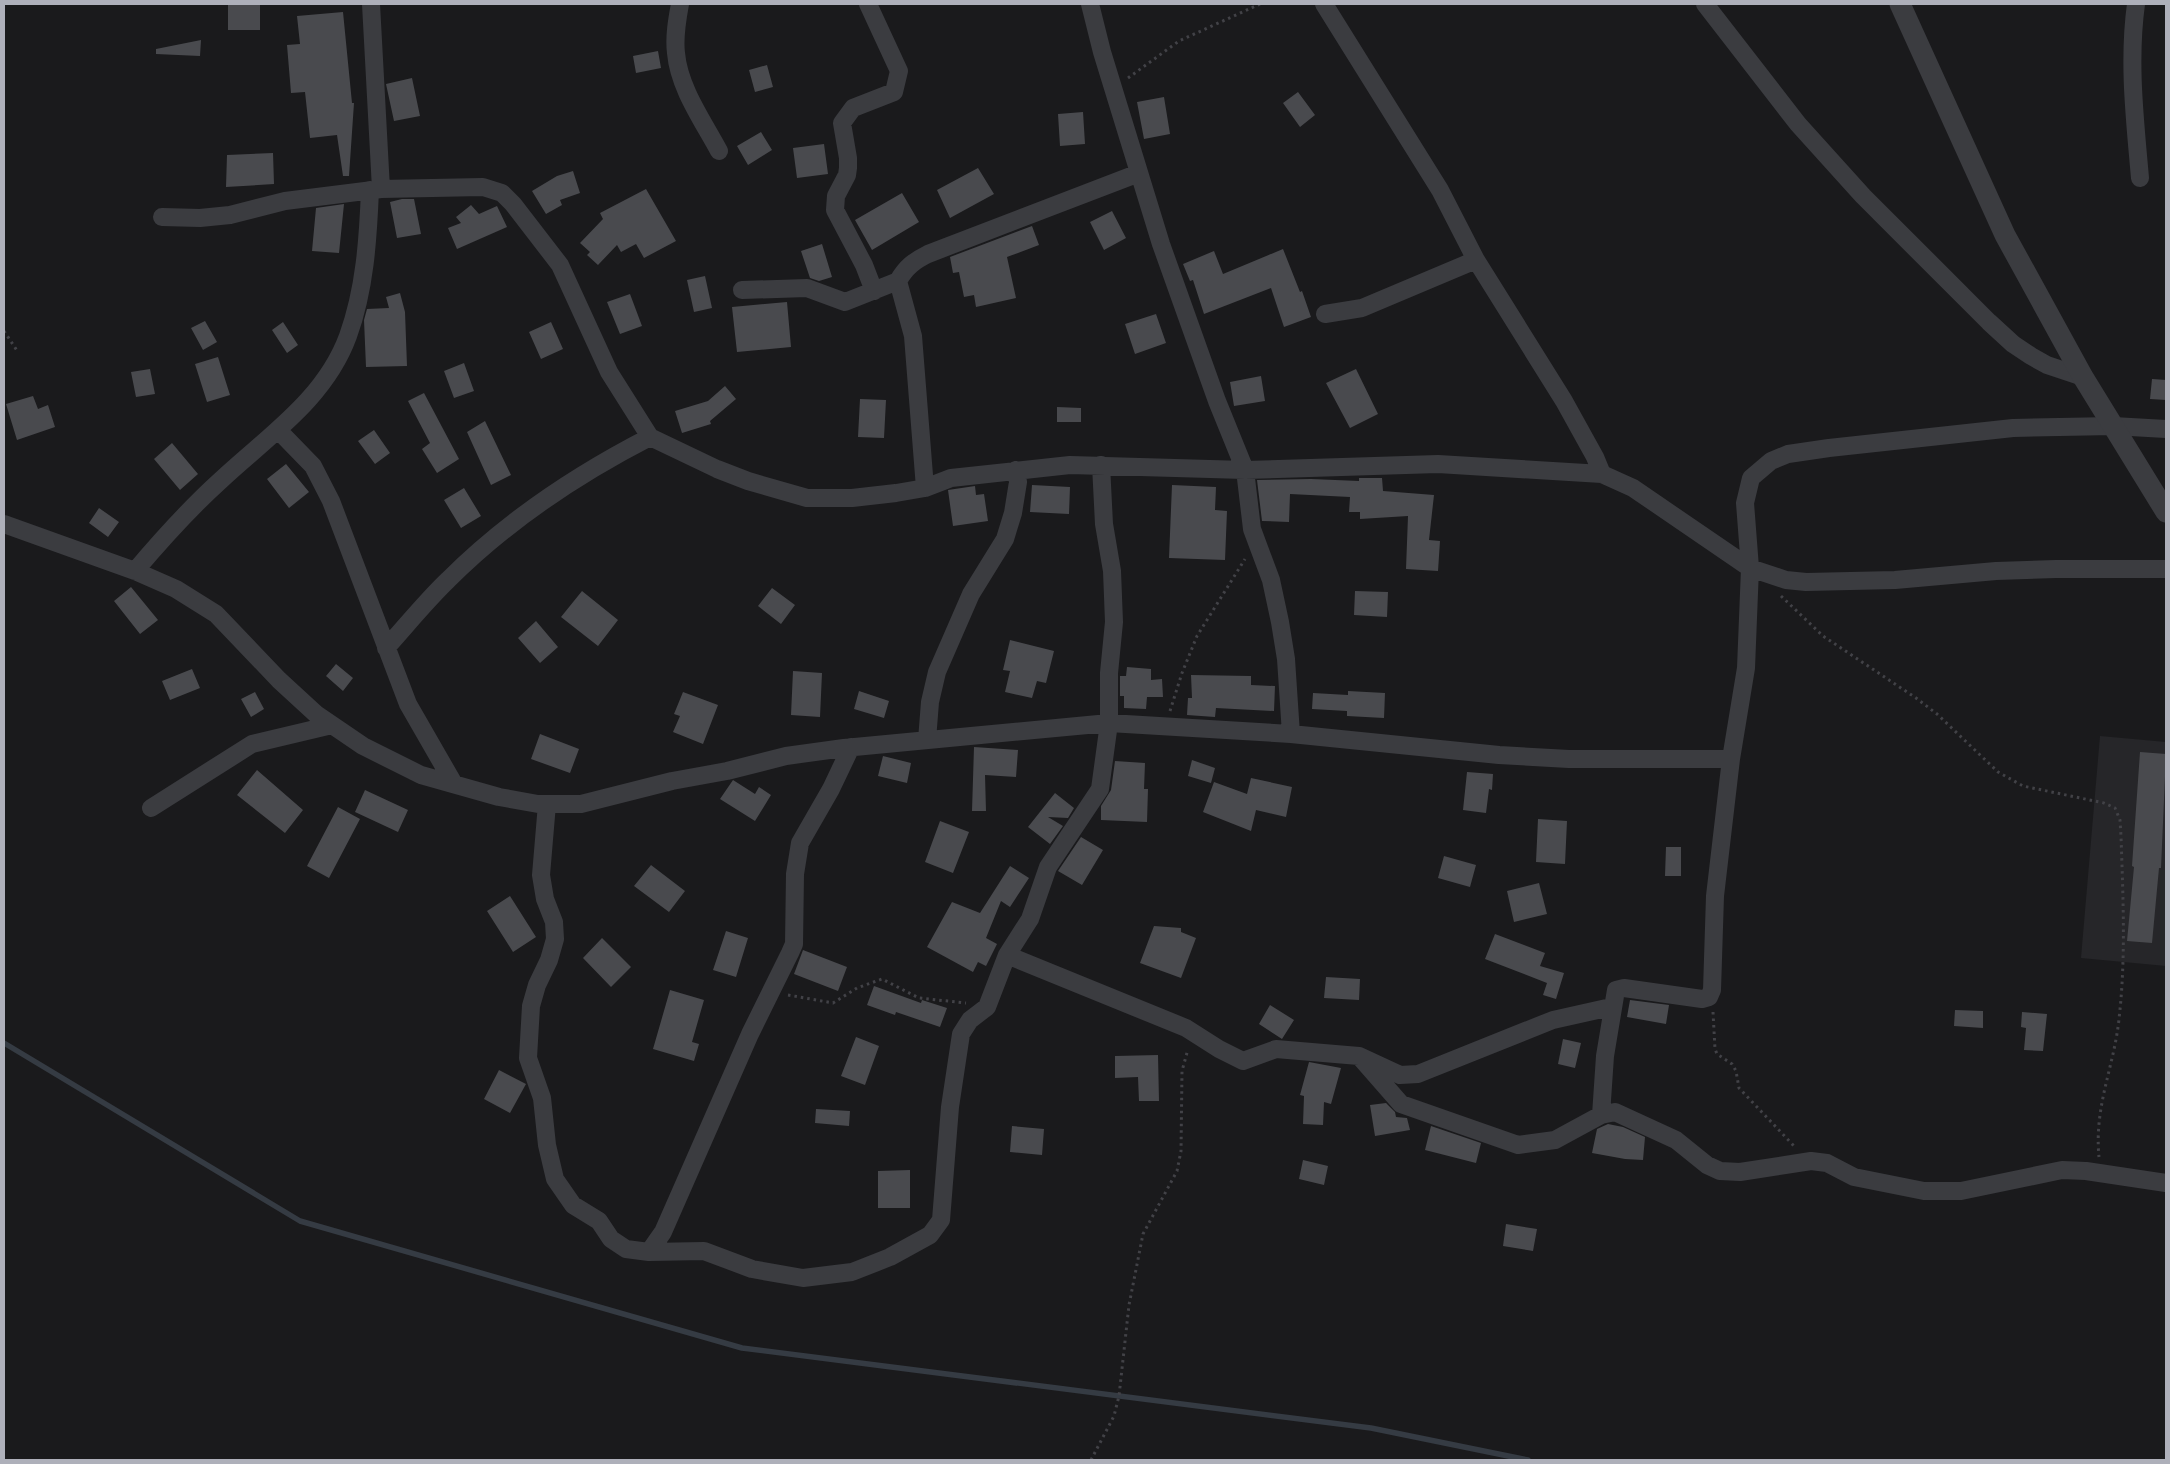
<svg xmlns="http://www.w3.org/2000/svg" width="2170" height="1464" font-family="'PT Sans Narrow',sans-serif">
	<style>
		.built { fill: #262629 }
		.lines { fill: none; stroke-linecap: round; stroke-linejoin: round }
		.stream { stroke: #353b43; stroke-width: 5.5 }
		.building { fill: #494a4e }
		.path { stroke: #424247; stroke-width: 3; stroke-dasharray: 2.5 4; stroke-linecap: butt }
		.minor { stroke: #3b3c40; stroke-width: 18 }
		.tertiary { stroke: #3b3c40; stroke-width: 21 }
	</style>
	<rect width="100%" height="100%" fill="#1a1a1c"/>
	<path class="built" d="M 2100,736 L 2166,742 L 2166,966 L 2081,958 Z"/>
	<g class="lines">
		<path class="stream" d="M 4,1043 L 300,1221 L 742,1348 L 1371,1428 L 1528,1460"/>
	</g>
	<path class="building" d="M 228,4 L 260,4 L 260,30 L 228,30 Z
		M 343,12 L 352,103 L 354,103 L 349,176 L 343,176 L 337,135 L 310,138 L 305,92 L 291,93 L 287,45 L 300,44 L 297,16 Z
		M 201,40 L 200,56 L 156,54 L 156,49 Z
		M 658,51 L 661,68 L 636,73 L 633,56 Z
		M 767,65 L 773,87 L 755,92 L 749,70 Z
		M 412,78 L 420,116 L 394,121 L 386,84 Z
		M 1298,92 L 1315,115 L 1300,127 L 1283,103 Z
		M 1164,97 L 1170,134 L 1144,139 L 1137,102 Z
		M 1083,112 L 1085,144 L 1060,146 L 1058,114 Z
		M 761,132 L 772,150 L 748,165 L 737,146 Z
		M 824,144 L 828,174 L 797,178 L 793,148 Z
		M 273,153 L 274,184 L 226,187 L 227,155 Z
		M 978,168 L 994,194 L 950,218 L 937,190 Z
		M 573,171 L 580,193 L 560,200 L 562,205 L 546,214 L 532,191 L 557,176 Z
		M 646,189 L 676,241 L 644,258 L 636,244 L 621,252 L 617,245 L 598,265 L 587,255 L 590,252 L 580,243 L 603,219 L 600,213 Z
		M 902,193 L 919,222 L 872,250 L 855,220 Z
		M 402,199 L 414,199 L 421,234 L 397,238 L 390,202 Z
		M 344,204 L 339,253 L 312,251 L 316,208 Z
		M 471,205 L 479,214 L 497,206 L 507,227 L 457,249 L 448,228 L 461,223 L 456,217 Z
		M 1112,211 L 1126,238 L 1104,250 L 1090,222 Z
		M 1032,226 L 1039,245 L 1007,257 L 1016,298 L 976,307 L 974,295 L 964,297 L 959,272 L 953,273 L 950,257 Z
		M 822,244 L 832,277 L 819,281 L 810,278 L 801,251 Z
		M 1283,249 L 1300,292 L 1302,291 L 1311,317 L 1284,327 L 1271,288 L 1204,314 L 1193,280 L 1190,281 L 1183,264 L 1214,251 L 1223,274 Z
		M 705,276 L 712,308 L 694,312 L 687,280 Z
		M 400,293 L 405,312 L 407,366 L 366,367 L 364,320 L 367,309 L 389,308 L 386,297 Z
		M 630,294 L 642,326 L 620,334 L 607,302 Z
		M 787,302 L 791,347 L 737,352 L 732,307 Z
		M 1156,314 L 1166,343 L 1135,354 L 1125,324 Z
		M 205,321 L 217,342 L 203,350 L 191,328 Z
		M 283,322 L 298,345 L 287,353 L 272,330 Z
		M 551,322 L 563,349 L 541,359 L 529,332 Z
		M 218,357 L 230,395 L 207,402 L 195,364 Z
		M 464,363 L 474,391 L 454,398 L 444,371 Z
		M 150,369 L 155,394 L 136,397 L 131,372 Z
		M 1356,369 L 1378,414 L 1350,428 L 1326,383 Z
		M 1261,376 L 1265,401 L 1234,406 L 1230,382 Z
		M 2152,379 L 2166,380 L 2166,400 L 2150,399 Z
		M 725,386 L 736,399 L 710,421 L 711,424 L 682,433 L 675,411 L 708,401 Z
		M 424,393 L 459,459 L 437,473 L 422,449 L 430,443 L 408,401 Z
		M 33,396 L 38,409 L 48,405 L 55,427 L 17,440 L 6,404 Z
		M 860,399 L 886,400 L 884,438 L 858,437 Z
		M 1057,407 L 1081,408 L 1081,422 L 1057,422 Z
		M 485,421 L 511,475 L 491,485 L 467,432 Z
		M 374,430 L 390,453 L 375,464 L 358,441 Z
		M 172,443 L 198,474 L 180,490 L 154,459 Z
		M 286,464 L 309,492 L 289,508 L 267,479 Z
		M 1359,478 L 1382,478 L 1383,491 L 1434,495 L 1429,540 L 1440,541 L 1438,571 L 1406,569 L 1408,516 L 1360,519 L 1360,512 L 1349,512 L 1350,497 L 1290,494 L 1289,522 L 1262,521 L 1257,480 L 1311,479 L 1359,481 Z
		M 1032,485 L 1070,487 L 1069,514 L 1030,512 Z
		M 1172,485 L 1216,487 L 1215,510 L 1227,511 L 1225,560 L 1169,558 Z
		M 975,486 L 976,495 L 984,494 L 988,521 L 953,526 L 948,490 Z
		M 464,488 L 481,516 L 461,528 L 444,500 Z
		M 99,508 L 119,522 L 108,537 L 89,523 Z
		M 131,587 L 158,620 L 140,634 L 114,601 Z
		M 772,588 L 795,605 L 781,624 L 758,606 Z
		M 582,591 L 618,620 L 598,646 L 561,617 Z
		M 1355,591 L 1388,592 L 1387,617 L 1354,615 Z
		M 536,621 L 558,647 L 540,663 L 518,638 Z
		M 1010,640 L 1054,651 L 1046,683 L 1037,681 L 1032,698 L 1005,692 L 1010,671 L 1003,670 Z
		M 336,664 L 353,678 L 343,691 L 326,676 Z
		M 1127,667 L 1151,669 L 1151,680 L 1162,679 L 1163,697 L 1147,697 L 1146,709 L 1124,708 L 1124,696 L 1120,696 L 1120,676 L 1126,676 Z
		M 192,669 L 200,688 L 170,700 L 162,681 Z
		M 793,671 L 822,673 L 820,717 L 791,715 Z
		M 1191,675 L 1251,676 L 1251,685 L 1275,686 L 1274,711 L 1216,708 L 1215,717 L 1187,715 L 1188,698 L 1192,698 Z
		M 859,691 L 889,701 L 884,718 L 854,709 Z
		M 1348,691 L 1385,693 L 1384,718 L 1347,716 L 1347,711 L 1312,709 L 1313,693 L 1348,695 Z
		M 255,692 L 264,709 L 251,717 L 241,699 Z
		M 683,692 L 718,705 L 703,744 L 673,732 L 680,716 L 674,714 Z
		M 540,734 L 579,749 L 570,773 L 531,759 Z
		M 974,747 L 1018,750 L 1016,777 L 985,775 L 986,811 L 972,811 Z
		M 2140,752 L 2166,754 L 2161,868 L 2159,868 L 2152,943 L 2127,941 L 2134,867 L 2132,866 Z
		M 883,756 L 911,763 L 907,783 L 878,776 Z
		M 1192,760 L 1215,768 L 1211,783 L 1188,776 Z
		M 1115,761 L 1145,763 L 1144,789 L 1148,789 L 1147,822 L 1101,820 L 1101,806 L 1111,790 Z
		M 257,770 L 303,810 L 285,833 L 237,795 Z
		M 1467,772 L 1493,774 L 1492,790 L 1489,789 L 1486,813 L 1463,810 Z
		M 1251,778 L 1292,787 L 1286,817 L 1256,810 L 1251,831 L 1203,812 L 1214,782 L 1247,794 Z
		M 733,780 L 755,794 L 759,787 L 771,795 L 755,821 L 720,799 Z
		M 365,790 L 408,810 L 398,832 L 355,812 Z
		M 1055,793 L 1074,808 L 1068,818 L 1048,817 L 1063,826 L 1050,844 L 1028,827 Z
		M 338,807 L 360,819 L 329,878 L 307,866 Z
		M 1538,819 L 1567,821 L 1565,864 L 1536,862 Z
		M 940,821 L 969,832 L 953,873 L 925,862 Z
		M 1081,837 L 1103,850 L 1082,885 L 1058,871 Z
		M 1666,847 L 1681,847 L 1681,876 L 1665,876 Z
		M 1444,856 L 1476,865 L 1470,887 L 1438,878 Z
		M 651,865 L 685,891 L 669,912 L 634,886 Z
		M 1010,866 L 1029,878 L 1010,907 L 1001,901 L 986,938 L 997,944 L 986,966 L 978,962 L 973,972 L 927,947 L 952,902 L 980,913 Z
		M 1539,883 L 1547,914 L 1514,922 L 1507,891 Z
		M 510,896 L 536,937 L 513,952 L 487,911 Z
		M 1154,926 L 1181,928 L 1181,932 L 1196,938 L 1181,978 L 1140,963 Z
		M 726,931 L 748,938 L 736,977 L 713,970 Z
		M 1495,934 L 1545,953 L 1540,966 L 1564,973 L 1556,999 L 1543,995 L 1547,983 L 1485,959 Z
		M 602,938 L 631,967 L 611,987 L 583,958 Z
		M 803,950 L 847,967 L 838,991 L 794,974 Z
		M 1326,977 L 1360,979 L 1359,1000 L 1324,998 Z
		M 874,986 L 921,1003 L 922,1000 L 947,1008 L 940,1027 L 896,1012 L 895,1015 L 867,1005 Z
		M 670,990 L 704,1000 L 692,1042 L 699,1044 L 694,1061 L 653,1049 Z
		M 1630,1000 L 1669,1005 L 1666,1024 L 1627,1017 Z
		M 1270,1005 L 1294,1020 L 1282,1039 L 1259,1024 Z
		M 1955,1010 L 1983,1011 L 1983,1028 L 1954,1026 Z
		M 2022,1012 L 2047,1014 L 2043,1051 L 2024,1050 L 2026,1028 L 2021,1027 Z
		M 856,1037 L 879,1046 L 865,1085 L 841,1076 Z
		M 1563,1039 L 1581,1043 L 1575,1068 L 1558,1064 Z
		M 1158,1055 L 1159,1101 L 1139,1101 L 1138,1077 L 1115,1078 L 1115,1056 Z
		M 1309,1062 L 1341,1068 L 1331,1104 L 1324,1102 L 1323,1125 L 1303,1124 L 1304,1096 L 1300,1095 Z
		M 499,1070 L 526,1084 L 510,1113 L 484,1099 Z
		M 1386,1103 L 1395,1112 L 1396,1117 L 1407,1118 L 1410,1130 L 1375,1136 L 1370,1105 Z
		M 816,1109 L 850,1111 L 849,1126 L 815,1123 Z
		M 1608,1124 L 1623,1127 L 1645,1137 L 1643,1160 L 1625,1159 L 1592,1153 L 1597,1129 Z
		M 1012,1126 L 1044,1129 L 1042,1155 L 1010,1152 Z
		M 1431,1126 L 1481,1143 L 1476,1163 L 1425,1150 Z
		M 1303,1160 L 1328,1166 L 1324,1185 L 1299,1179 Z
		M 910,1170 L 910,1208 L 878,1208 L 878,1171 Z
		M 1506,1224 L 1537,1229 L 1533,1251 L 1503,1246 Z"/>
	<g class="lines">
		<path class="path" d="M 1128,78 L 1179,41 L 1260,4
			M 4,331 L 18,352
			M 1781,596 L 1823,636 L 1916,698 L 1937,714 L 1998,772 L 2023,786 L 2104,803 L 2115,808 L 2120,820 L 2121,836 C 2123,897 2126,958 2119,1019 C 2114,1067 2094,1106 2099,1157
			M 1170,711 L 1182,673 L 1197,636 L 1245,559
			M 788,995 L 833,1003 L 857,988 L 882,979 L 919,998 L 966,1003
			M 1713,1012 L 1715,1049 L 1717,1054 L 1732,1064 L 1736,1071 L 1739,1088 L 1794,1146
			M 1091,1460 L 1114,1416 L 1119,1396 L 1129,1305 L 1143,1234 L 1177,1171 L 1181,1151 L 1182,1071 L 1188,1049"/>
		<path class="minor" d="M 371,4 L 381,189
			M 680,4 C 677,20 674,37 676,53 C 679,88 703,121 719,151
			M 868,4 L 899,71 L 894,92 L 853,108 L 842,123 L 848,158 L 848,168 L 847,175 L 836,196 L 835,210 L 864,265 L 874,291
			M 1090,4 L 1102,52 L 1161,244 L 1217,401 L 1245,470 L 1252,529 L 1271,580 L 1280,622 L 1286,659 L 1291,734
			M 1324,4 L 1440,190 L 1476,260 L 1564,401 L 1595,457 L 1602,474
			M 1705,4 L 1798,124 L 1863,196 L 1989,322 L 2013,344 L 2031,356 L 2047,365 L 2083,377
			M 2136,4 C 2128,62 2135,120 2140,178
			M 162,217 L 200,218 L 230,215 L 285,201 L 381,189 L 483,187 L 502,193 L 513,204 L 560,265 L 609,372 L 650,437 L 717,469 L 748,481 L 807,498 L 852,498 L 896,493 L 925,488 L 951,478 L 1070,465 L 1245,470 L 1438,464 L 1602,474 L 1633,488 L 1750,568 L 1786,580 L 1806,582 L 1895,580 L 1996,571 L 2056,569 L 2166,569
			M 742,290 L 807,288 L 845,302 L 898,281
			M 1325,314 L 1362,308 L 1476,260
			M 279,431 L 313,466 L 331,501 L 408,704 L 454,784
			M 925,488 L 913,336 L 898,281 C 906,267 914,261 928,254 L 1139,173
			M 4,524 L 135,571 L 176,589 L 216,614 L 279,680 L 316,714 L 363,746 L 421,775 L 499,797 L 538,804 L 581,804 L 672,781 L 727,771 L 786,756 L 844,748 L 1109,723 L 1291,734 L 1499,755 L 1569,759 L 1731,759
			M 135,571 C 162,539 190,508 221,480 C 268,436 325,399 348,336 C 365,289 368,239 370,190
			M 386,648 C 406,626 426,601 448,580 C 507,521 576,475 650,437
			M 927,740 L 930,702 L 937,672 L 971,594 L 1005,539 L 1013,513 L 1018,482 L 1016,470
			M 547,804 L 541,875 L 545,899 L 554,922 L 555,939 L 549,960 L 537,985 L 531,1006 L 528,1058 L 542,1098 L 547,1145 L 555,1179 L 573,1205 L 599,1221 L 611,1239 L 626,1249 L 649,1252 L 704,1251 L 752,1269 L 803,1278 L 852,1272 L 890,1257 L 930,1235 L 941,1220 L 950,1107 L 961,1034 L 970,1020 L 987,1007 L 1007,955 L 1030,919 L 1048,867 L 1100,789 L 1109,723 L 1109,673 L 1114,622 L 1112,571 L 1104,524 L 1101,465
			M 151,808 L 252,744 L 332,725
			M 1007,955 L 1186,1028 L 1219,1049 L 1243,1061 L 1276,1049 L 1359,1056 L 1400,1075 L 1418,1074 L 1553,1020 L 1611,1007
			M 1359,1056 L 1401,1104 L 1518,1145 L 1555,1140 L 1601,1115 L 1615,1112 L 1676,1140 L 1707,1165 L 1720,1171 L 1740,1172 L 1811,1161 L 1827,1163 L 1854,1177 L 1924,1191 L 1961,1191 L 2062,1170 L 2086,1171 L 2166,1183
			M 1601,1115 L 1605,1056 L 1616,990 L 1624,988 L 1702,999 L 1709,997 L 1712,990 L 1715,896 L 1731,759 L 1746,668 L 1750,568 L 1745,503 L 1751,478 L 1771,461 L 1788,454 L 1829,448 L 2013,428 L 2113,426 L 2166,429
			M 649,1252 L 663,1232 L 750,1034 L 790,953 L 794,944 L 795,874 L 800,843 L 831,789 L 851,747"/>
		<path class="tertiary" d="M 1900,4 L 2005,235 L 2083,377 L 2166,512"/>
	</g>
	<rect width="2170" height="1464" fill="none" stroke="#aeb0ba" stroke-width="10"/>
</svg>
